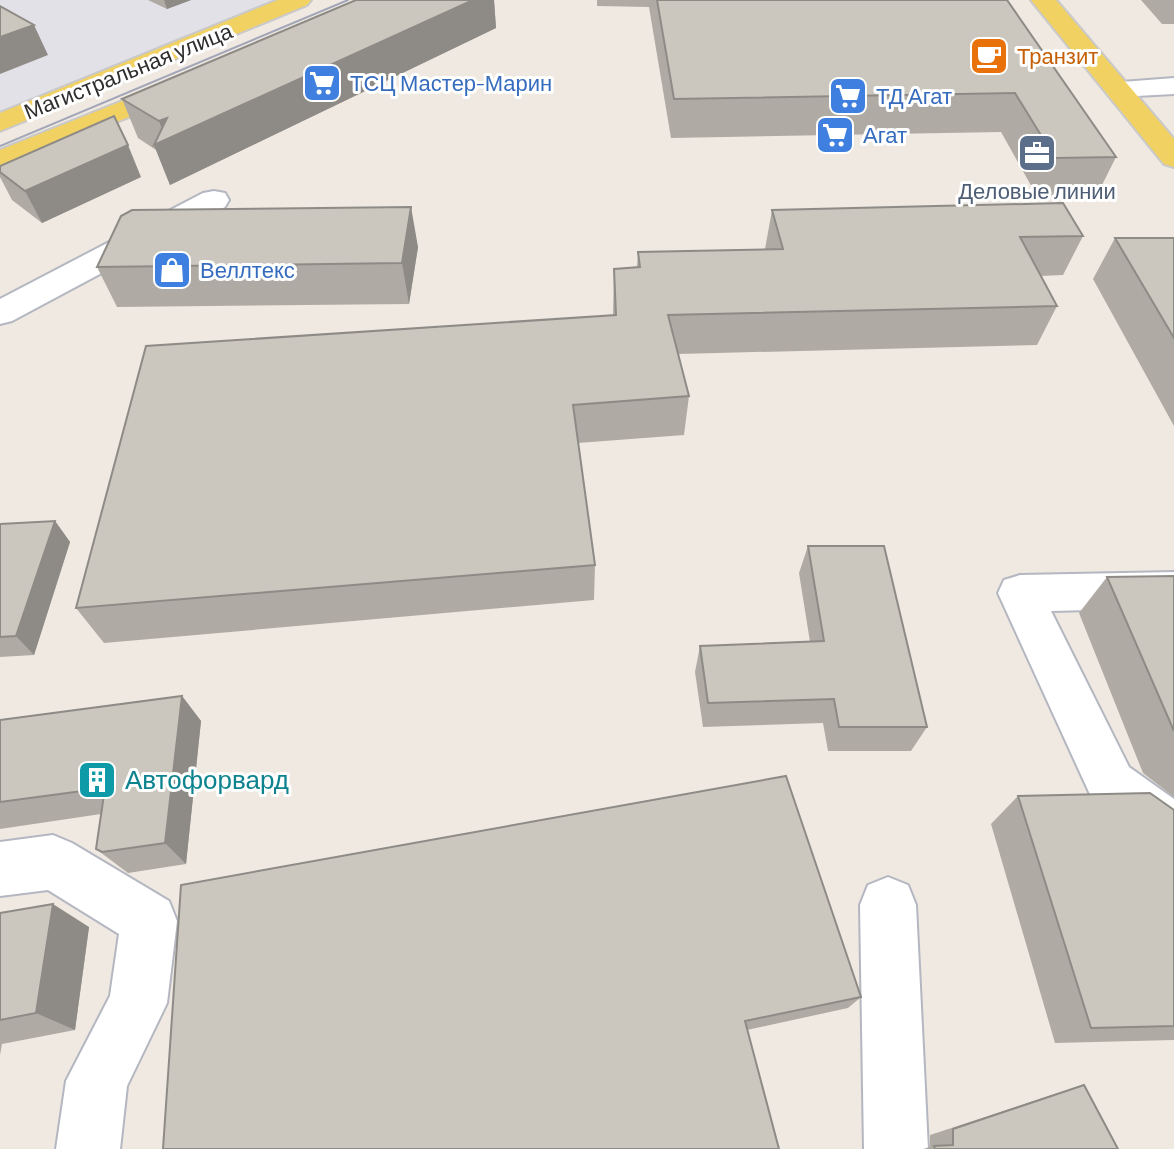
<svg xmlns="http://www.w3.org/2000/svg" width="1174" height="1149" font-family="Barlow,sans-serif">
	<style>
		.industrial { fill: #e3e1e8 }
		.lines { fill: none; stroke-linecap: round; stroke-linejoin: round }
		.minor-casing { stroke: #b4b7c1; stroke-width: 4 }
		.major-casing { stroke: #c9c9c9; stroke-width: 4 }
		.minor { fill: #fff; fill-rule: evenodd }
		.major { fill: #f2d163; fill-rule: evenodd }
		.tram { stroke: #a3a6b8; stroke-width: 2 }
		.wall { fill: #afaba4 }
		.shaded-wall { fill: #8e8b86 }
		.building { fill: #cbc7bf; stroke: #8e8b86; stroke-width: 2 }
		.labels { text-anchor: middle; stroke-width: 6; stroke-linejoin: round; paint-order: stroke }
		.far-food-label { font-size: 22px; fill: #c56008; stroke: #fff; text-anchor: start }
		.far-street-label { font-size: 22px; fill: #2e2e2e; stroke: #fff }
		.far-shop-label { font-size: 22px; fill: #366cbe; stroke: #fff; text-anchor: start }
		.far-service-label { font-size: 22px; fill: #4e5e75; stroke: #fff }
		.culture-label { font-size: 26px; fill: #0d838f; stroke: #fff; text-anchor: start }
	</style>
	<rect width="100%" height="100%" fill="#efe9e1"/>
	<path class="industrial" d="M 0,0 L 274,0 L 0,114 Z"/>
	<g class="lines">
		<defs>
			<path id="minor" d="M 1174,78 L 1174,94 L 1118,97 L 1108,95 L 1104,89 L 1108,83 Z
				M 214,191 L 225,193 L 229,200 L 225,207 L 12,321 L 0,324 L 0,299 L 203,193 Z
				M 1174,572 L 1174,608 L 1051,611 L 1129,767 L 1174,799 L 1174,856 L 1155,848 L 1093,801 L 998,593 L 1004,580 L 1020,575 Z
				M 53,835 L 72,843 L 169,901 L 177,921 L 167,1003 L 127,1086 L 120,1149 L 56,1149 L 66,1081 L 110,996 L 119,934 L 48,890 L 0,896 L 0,842 Z
				M 888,877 L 908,885 L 916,905 L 928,1149 L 864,1149 L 860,905 L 868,885 Z"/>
			<path id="major" d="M 278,0 L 311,0 L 307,5 L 0,131 L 0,113 Z
				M 1031,0 L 1056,0 L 1174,139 L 1174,167 L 1164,164 Z
				M 182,77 L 192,79 L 195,85 L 192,91 L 0,170 L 0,150 Z"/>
		</defs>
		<use href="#minor" class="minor-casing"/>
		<use href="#major" class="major-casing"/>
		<use href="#minor" class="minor"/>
		<use href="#major" class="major"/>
		<path class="tram" d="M 0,146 L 348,0"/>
	</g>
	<path class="wall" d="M 148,0 L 191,0 L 167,9 Z
		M 356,0 L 494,0 L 496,28 L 170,185 L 156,150 L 138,138 L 122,99 Z
		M 597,0 L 1007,0 L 1116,157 L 1096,197 L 1038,198 L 1001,132 L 671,138 L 649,7 L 597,6 Z
		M 1141,0 L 1174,0 L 1174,24 L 1162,24 Z
		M 0,166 L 141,177 L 42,223 L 12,200 L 0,177 Z
		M 772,210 L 1083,236 L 1063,275 L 1040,276 L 1057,306 L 1037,345 L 678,354 L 689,396 L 684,435 L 578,443 L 595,565 L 594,600 L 104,643 L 76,608 L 613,315 L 614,269 L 637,267 L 638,252 L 765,249 Z
		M 1115,238 L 1174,238 L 1174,426 L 1093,279 Z
		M 418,247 L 409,304 L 117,307 L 97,267 Z
		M 55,521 L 70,542 L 34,655 L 0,657 L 0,524 Z
		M 808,546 L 927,727 L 911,751 L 828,751 L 823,723 L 703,727 L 695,672 L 700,646 L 810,642 L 799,573 Z
		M 1174,576 L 1174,797 L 1143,773 L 1079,613 L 1107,577 Z
		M 182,696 L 201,721 L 186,864 L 128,873 L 96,849 L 101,814 L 0,829 L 0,720 Z
		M 1018,796 L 1174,810 L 1174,1040 L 1055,1043 L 991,824 Z
		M 181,885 L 861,997 L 848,1008 L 747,1030 Z
		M 0,913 L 89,927 L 75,1030 L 2,1044 L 0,1055 Z
		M 1055,1094 L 1118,1149 L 923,1149 L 930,1147 L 930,1135 Z"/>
	<path class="shaded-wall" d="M 164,0 L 191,0 L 167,9 Z
		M 473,0 L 494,0 L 496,28 L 170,185 L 154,145 L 166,140 L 159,121 Z
		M 34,25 L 48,55 L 0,74 L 0,37 Z
		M 128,145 L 141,177 L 42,223 L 25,191 Z
		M 411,207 L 418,247 L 409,304 L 402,263 Z
		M 55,521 L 70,542 L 34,655 L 16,636 Z
		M 182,696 L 201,721 L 186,864 L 165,843 Z
		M 53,904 L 89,927 L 75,1030 L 36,1013 Z"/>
	<path class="building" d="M 356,0 L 473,0 L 154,145 L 167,118 L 159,121 L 122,99 Z
		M 657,0 L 1007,0 L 1116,157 L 1055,158 L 1015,93 L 674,99 Z
		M 0,6 L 34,25 L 0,37 Z
		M 114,116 L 128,145 L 25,191 L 0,172 L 0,166 Z
		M 1063,203 L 1083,236 L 1020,237 L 1057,306 L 668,315 L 689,396 L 573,405 L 595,565 L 76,608 L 146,346 L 616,315 L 614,269 L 640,267 L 638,252 L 783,249 L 772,210 Z
		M 411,207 L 402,263 L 97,267 L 121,216 L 132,210 Z
		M 1115,238 L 1174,238 L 1174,338 Z
		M 55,521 L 16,636 L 0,637 L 0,524 Z
		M 808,546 L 884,546 L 927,727 L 839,727 L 834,699 L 708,703 L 700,646 L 824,641 Z
		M 1174,576 L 1174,731 L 1107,577 Z
		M 182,696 L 165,843 L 102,852 L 96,849 L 105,788 L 0,802 L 0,720 Z
		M 786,776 L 861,997 L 745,1021 L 779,1149 L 163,1149 L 181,885 Z
		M 1150,793 L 1174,810 L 1174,1026 L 1091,1028 L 1018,796 Z
		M 53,904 L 36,1013 L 0,1020 L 0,913 Z
		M 1084,1085 L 1118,1149 L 935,1149 L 934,1146 L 953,1145 L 953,1129 Z"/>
	<defs>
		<symbol id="cafe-square" viewBox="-11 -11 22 22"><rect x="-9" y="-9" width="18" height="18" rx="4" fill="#e8710a" stroke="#fff"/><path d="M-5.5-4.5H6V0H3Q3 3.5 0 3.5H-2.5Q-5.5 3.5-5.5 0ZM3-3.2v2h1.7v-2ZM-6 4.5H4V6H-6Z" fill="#fff"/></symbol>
		<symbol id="supermarket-square" viewBox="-11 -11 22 22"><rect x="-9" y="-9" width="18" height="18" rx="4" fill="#3f7fe0" stroke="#fff"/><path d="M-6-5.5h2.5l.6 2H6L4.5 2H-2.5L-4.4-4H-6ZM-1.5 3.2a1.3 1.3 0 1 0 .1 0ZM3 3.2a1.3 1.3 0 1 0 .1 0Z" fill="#fff"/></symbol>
		<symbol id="office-square" viewBox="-11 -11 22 22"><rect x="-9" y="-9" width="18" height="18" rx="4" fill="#5c6f8a" stroke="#fff"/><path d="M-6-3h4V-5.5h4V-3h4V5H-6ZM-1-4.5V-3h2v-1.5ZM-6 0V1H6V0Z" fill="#fff"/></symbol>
		<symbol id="shop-square" viewBox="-11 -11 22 22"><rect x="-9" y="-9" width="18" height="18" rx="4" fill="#3f7fe0" stroke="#fff"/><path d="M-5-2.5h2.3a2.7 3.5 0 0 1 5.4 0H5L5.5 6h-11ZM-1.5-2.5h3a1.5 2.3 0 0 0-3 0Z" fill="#fff"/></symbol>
		<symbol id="building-square" viewBox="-11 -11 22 22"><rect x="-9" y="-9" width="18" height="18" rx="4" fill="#0f9aa8" stroke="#fff"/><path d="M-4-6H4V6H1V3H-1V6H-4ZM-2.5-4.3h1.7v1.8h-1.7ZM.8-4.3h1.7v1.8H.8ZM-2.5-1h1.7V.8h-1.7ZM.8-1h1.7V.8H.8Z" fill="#fff"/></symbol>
	</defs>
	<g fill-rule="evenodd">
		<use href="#cafe-square" x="967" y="34" width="44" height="44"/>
		<use href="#supermarket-square" x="300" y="61" width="44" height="44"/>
		<use href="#supermarket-square" x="826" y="74" width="44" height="44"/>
		<use href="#supermarket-square" x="813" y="113" width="44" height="44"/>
		<use href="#office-square" x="1015" y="131" width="44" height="44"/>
		<use href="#shop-square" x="150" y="248" width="44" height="44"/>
		<use href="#building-square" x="75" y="758" width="44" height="44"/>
	</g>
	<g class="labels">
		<g class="far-food-label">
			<text x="1017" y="64">Транзит</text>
		</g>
		<g class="far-street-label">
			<text transform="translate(128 71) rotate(-22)" y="8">Магистральная улица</text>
		</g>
		<g class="far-shop-label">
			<text x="350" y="91">ТСЦ Мастер-Марин</text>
			<text x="876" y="104">ТД Агат</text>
			<text x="863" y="143">Агат</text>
			<text x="200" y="278">Веллтекс</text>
		</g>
		<g class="far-service-label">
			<text x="1037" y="199">Деловые линии</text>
		</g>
		<g class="culture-label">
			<text x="125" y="789">Автофорвард</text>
		</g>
	</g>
</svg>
